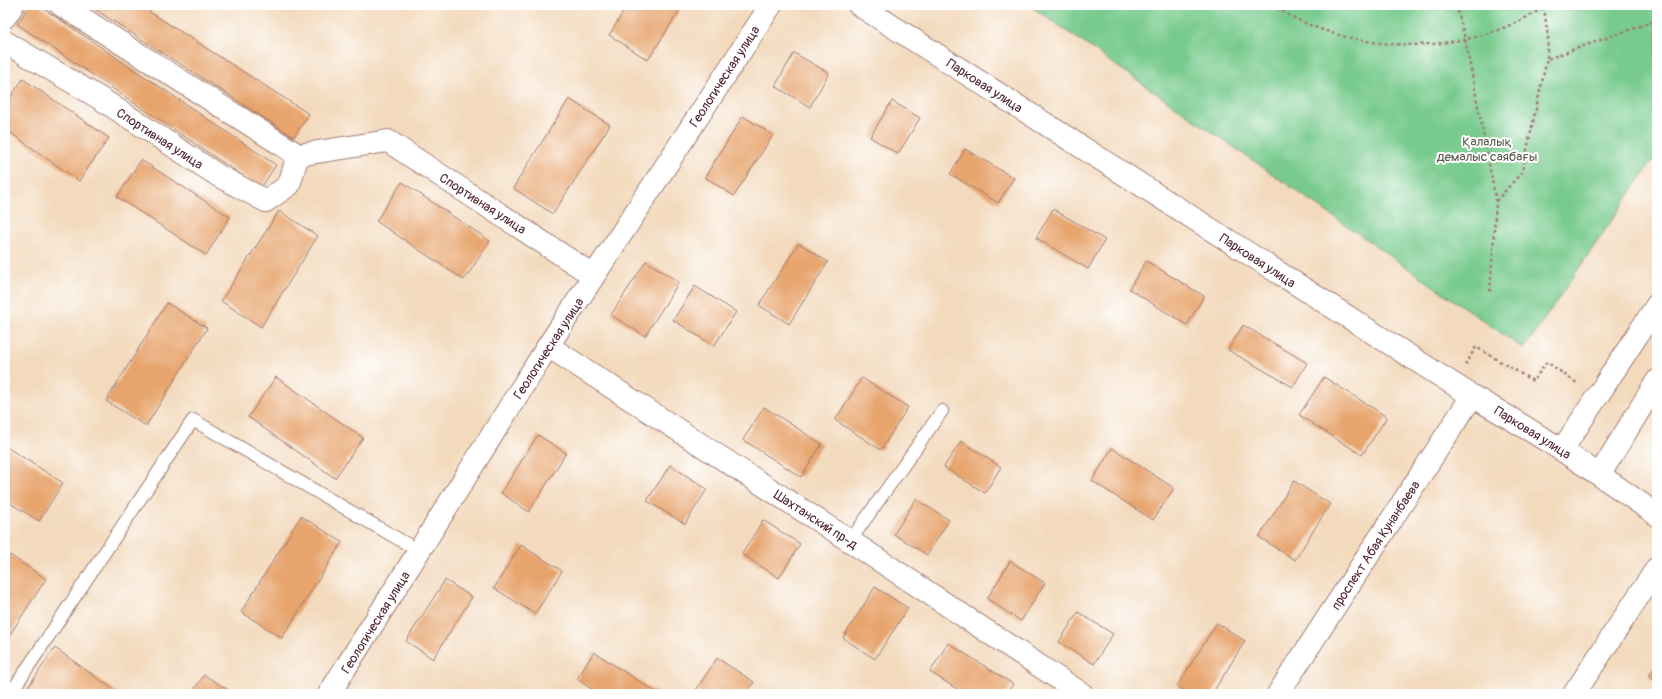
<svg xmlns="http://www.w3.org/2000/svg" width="1662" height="699" font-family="Pangolin,sans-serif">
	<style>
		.green { fill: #78cb8d; stroke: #61755c }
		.building { fill: #e7a46d }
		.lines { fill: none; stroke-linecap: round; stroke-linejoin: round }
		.lane-casing { stroke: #9e7c74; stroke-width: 14 }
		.street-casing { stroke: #9e7c74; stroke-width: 24 }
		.path { stroke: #9e7c74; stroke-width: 2.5; stroke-dasharray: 3 3; stroke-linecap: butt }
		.lane { stroke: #fff; stroke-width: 12 }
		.street { stroke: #fff; stroke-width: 22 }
		.labels { text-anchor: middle; stroke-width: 4; stroke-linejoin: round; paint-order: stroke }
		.street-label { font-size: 13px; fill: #4a1f2b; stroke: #fff }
		.park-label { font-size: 13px; fill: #5a5b4d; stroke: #fff }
	</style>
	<rect width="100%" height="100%" fill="#fff"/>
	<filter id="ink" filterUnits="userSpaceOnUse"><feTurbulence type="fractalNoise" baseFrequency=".025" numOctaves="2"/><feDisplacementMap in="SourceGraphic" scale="8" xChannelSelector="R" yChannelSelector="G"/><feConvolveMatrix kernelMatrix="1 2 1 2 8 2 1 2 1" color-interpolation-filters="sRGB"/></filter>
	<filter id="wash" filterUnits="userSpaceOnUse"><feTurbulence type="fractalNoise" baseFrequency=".012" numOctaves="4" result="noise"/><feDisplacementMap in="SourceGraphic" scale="16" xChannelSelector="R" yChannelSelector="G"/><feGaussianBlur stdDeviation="0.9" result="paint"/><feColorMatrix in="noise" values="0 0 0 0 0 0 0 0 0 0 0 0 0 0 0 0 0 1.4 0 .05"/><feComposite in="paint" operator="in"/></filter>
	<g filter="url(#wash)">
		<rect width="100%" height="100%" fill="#f3dabd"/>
		<path class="green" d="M 1029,5 L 1657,5 L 1657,154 L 1524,349 Z"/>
		<g id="blocks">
			<path class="building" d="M 30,5 L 38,5 L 276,165 L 261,188 L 17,24 Z
				M 88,5 L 139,5 L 309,114 L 294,137 Z
				M 628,5 L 683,5 L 648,60 L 609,35 Z
				M 794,53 L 829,73 L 810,107 L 775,86 Z
				M 23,79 L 109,138 L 79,181 L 5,129 L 5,105 Z
				M 569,99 L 610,125 L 553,214 L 513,188 Z
				M 892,101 L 920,118 L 898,154 L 870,137 Z
				M 743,116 L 773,135 L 734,196 L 705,177 Z
				M 965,149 L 1014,178 L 998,203 L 950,174 Z
				M 141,160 L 230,217 L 206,255 L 117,197 Z
				M 402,182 L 490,241 L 464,280 L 376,221 Z
				M 1053,209 L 1105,240 L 1088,269 L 1036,238 Z
				M 279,211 L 318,236 L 261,327 L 221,301 Z
				M 799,243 L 828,262 L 789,324 L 759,305 Z
				M 646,261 L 679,282 L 645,336 L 611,315 Z
				M 1146,261 L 1204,296 L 1187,325 L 1129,289 Z
				M 695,286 L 736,312 L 714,346 L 673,320 Z
				M 167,303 L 207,328 L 146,426 L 106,401 Z
				M 1243,325 L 1307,363 L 1293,387 L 1228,350 Z
				M 276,377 L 363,438 L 335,478 L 248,417 Z
				M 1324,377 L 1387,417 L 1362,455 L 1299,415 Z
				M 862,378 L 908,407 L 881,450 L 835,420 Z
				M 764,407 L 822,444 L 801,477 L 743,440 Z
				M 538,435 L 566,453 L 529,512 L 501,493 Z
				M 961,441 L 1001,467 L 985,493 L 944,467 Z
				M 5,446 L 63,483 L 39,521 L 5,500 Z
				M 1112,448 L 1174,488 L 1153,520 L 1092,481 Z
				M 670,465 L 707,489 L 685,524 L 647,501 Z
				M 1294,481 L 1330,504 L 1295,560 L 1259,537 Z
				M 916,499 L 949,520 L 927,555 L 894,534 Z
				M 301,516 L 342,542 L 282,638 L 241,612 Z
				M 763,520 L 800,544 L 779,578 L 742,554 Z
				M 521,545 L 562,571 L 535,614 L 494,588 Z
				M 10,555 L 46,579 L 5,642 L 5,563 Z
				M 1010,561 L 1045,583 L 1021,621 L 987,599 Z
				M 445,580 L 472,597 L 433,659 L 406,641 Z
				M 875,587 L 908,608 L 875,659 L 843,638 Z
				M 1078,612 L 1113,634 L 1094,664 L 1059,642 Z
				M 1217,623 L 1245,641 L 1212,694 L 1190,694 L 1177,686 Z
				M 948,643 L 1013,684 L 1006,694 L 965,694 L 930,672 Z
				M 55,648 L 120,694 L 32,694 L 26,690 Z
				M 594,652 L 659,694 L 599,694 L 577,679 Z
				M 717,658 L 754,682 L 746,694 L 702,694 L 696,690 Z
				M 1657,663 L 1657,682 L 1649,676 Z
				M 204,675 L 235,694 L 191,694 Z"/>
		</g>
	</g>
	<g filter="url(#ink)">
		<use href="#blocks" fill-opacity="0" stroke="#9e7c74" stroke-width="1"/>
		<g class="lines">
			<defs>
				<path id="lane" d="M 850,541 L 942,411
					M 10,694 L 193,420 L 419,551"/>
				<path id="street" d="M 61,5 L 298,155 L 388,141 L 594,276
					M 859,5 L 1472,396 C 1536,432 1597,472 1657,515
					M 5,17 L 13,5
					M 5,42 L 101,99 L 219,176 L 266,201 L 289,185 L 298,155
					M 548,346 L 850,541 L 1082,694
					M 1562,450 L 1657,305
					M 1600,474 L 1657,381
					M 329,694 L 548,346 L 771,5
					M 1278,694 L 1472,396
					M 1574,694 L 1657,568"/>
			</defs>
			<use href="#lane" class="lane-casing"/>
			<use href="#street" class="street-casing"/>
			<path class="path" d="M 1272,5 C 1351,57 1468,59 1547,5
				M 1456,5 L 1465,38 L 1496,201 L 1490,294
				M 1544,7 L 1548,38 L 1547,59
				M 1496,201 L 1522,172 L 1547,59 L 1657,20
				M 1465,365 L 1476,347 L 1533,381 L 1547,362 L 1578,384"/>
			<use href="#lane" class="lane"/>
			<use href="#street" class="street"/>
		</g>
	</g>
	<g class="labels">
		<g class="street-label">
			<text transform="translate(724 76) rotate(-57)" y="5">Геологическая улица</text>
			<text transform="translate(985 85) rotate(33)" y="5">Парковая улица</text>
			<text transform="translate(160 138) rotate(33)" y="5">Спортивная улица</text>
			<text transform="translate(483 203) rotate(33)" y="5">Спортивная улица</text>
			<text transform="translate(1258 260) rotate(33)" y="5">Парковая улица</text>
			<text transform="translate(548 348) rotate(-57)" y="5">Геологическая улица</text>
			<text transform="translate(1533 432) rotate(32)" y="5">Парковая улица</text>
			<text transform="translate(816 519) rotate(33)" y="5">Шахтанский пр-д</text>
			<text transform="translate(1375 545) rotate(-57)" y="5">проспект Абая Кунанбаева</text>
			<text transform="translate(375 622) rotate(-58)" y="5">Геологическая улица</text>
		</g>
		<g class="park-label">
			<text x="1487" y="146">Қалалық<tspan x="1487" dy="15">демалыс саябағы</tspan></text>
		</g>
	</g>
	<rect width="1662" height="699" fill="none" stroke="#fff" stroke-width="20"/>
</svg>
